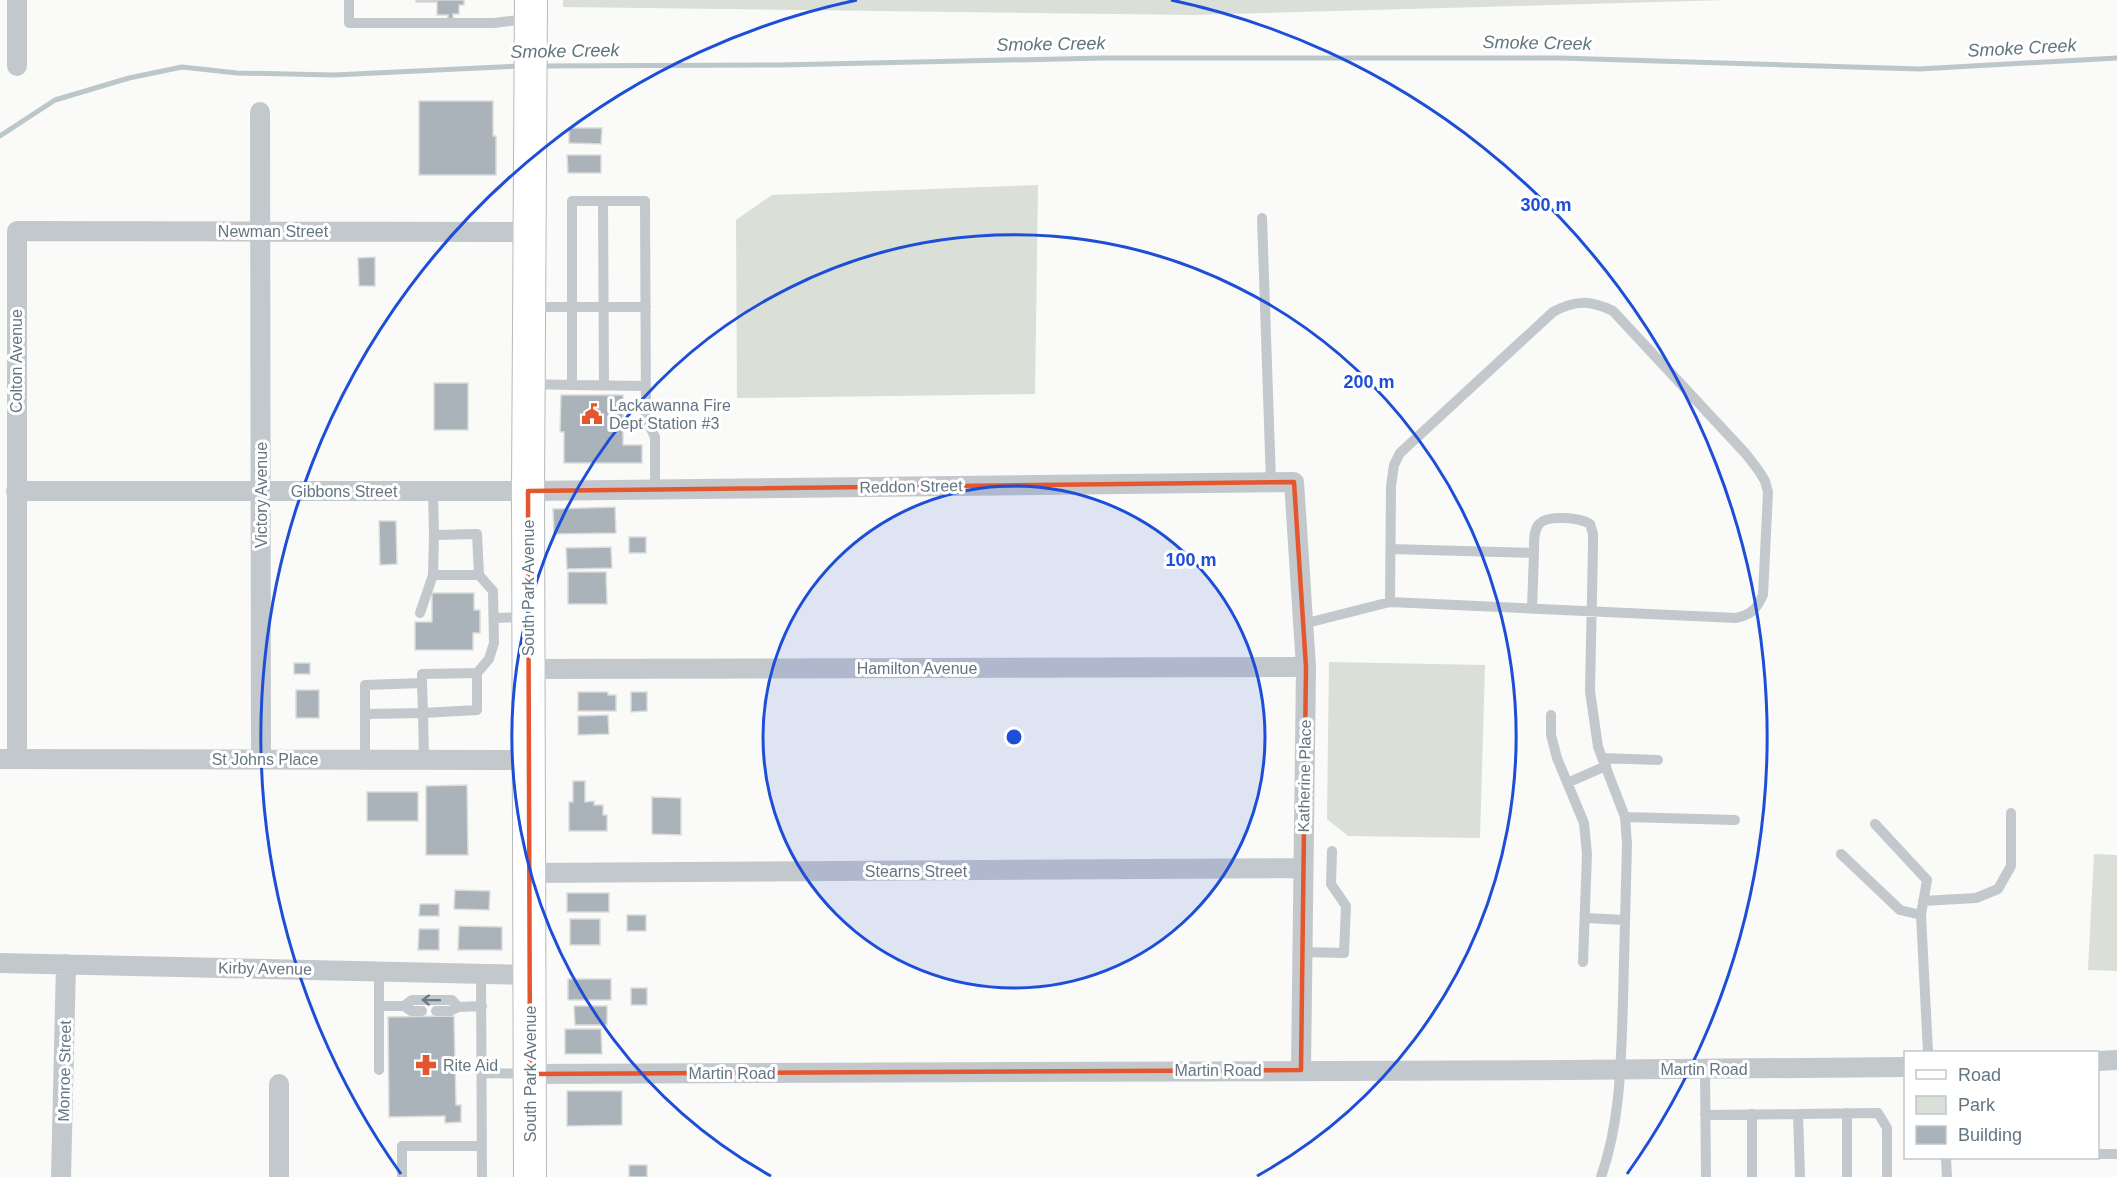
<svg xmlns="http://www.w3.org/2000/svg" width="2117" height="1177" font-family="Arial,sans-serif">
	<style>
		.green { fill: #dadfd7 }
		.lines { fill: none; stroke-linecap: round; stroke-linejoin: round }
		.stream { stroke: #bbc7cb; stroke-width: 5 }
		.building { fill: #aab3b9; stroke: #dcdcda; stroke-width: 1.5 }
		.primary-casing { stroke: #b5babe; stroke-width: 34 }
		.service { stroke: #c3c8cc; stroke-width: 10 }
		.minor { stroke: #c3c8cc; stroke-width: 20 }
		.primary { stroke: #fff; stroke-width: 32 }
		.oneway { stroke: #6a7a87 }
		.marked { fill: none; stroke: #e4572e; stroke-width: 4.5; stroke-linejoin: round }
		.ring { fill: none; stroke: #1d4ed8; stroke-width: 3 }
		.labels { text-anchor: middle; stroke-width: 6; stroke-linejoin: round; paint-order: stroke }
		.street-label { font-size: 16px; fill: #657683; stroke: #fff }
		.poi-label { font-size: 16px; fill: #657683; stroke: #fff; text-anchor: start }
		.water-label { font-size: 18px; font-style: italic; fill: #60757c; stroke: #fff }
		.centre { fill: #1d4ed8; stroke: #fff; stroke-width: 3 }
		.ring-label { font-size: 18px; text-anchor: middle; font-weight: bold; fill: #1d4ed8; stroke: #fff; stroke-width: 6; stroke-linejoin: round; paint-order: stroke }
	</style>
	<rect width="100%" height="100%" fill="#fafaf8"/>
	<path class="green" d="M 563,0 L 1727,0 L 1192,15 L 563,7 Z
		M 1038,185 L 1035,394 L 737,398 L 736,220 L 772,195 Z
		M 1329,662 L 1485,665 L 1480,838 L 1348,836 L 1327,819 Z
		M 2094,854 L 2117,855 L 2117,971 L 2088,970 Z"/>
	<g class="lines">
		<path class="stream" d="M 541,66 L 779,65 L 1104,58 L 1560,58 L 1919,69 L 2117,58
			M 0,136 L 55,100 L 129,78 L 182,67 L 237,73 L 334,75 L 520,66"/>
	</g>
	<path class="building" d="M 416,0 L 464,0 L 464,5 L 459,5 L 459,14 L 453,14 L 453,19 L 448,19 L 448,15 L 437,15 L 437,2 L 416,2 Z
		M 419,101 L 493,101 L 493,136 L 496,136 L 496,175 L 419,175 Z
		M 569,128 L 602,128 L 601,144 L 569,143 Z
		M 567,155 L 601,155 L 601,173 L 568,173 Z
		M 375,257 L 375,286 L 359,286 L 358,258 Z
		M 434,383 L 468,383 L 468,430 L 434,430 Z
		M 561,395 L 623,395 L 623,445 L 642,445 L 642,463 L 564,463 L 564,432 L 560,432 Z
		M 615,507 L 616,533 L 554,534 L 553,509 Z
		M 379,521 L 396,521 L 397,564 L 380,565 Z
		M 629,537 L 646,537 L 646,553 L 629,553 Z
		M 611,547 L 612,568 L 567,569 L 566,548 Z
		M 568,572 L 606,572 L 607,604 L 568,604 Z
		M 432,593 L 474,593 L 474,610 L 480,610 L 480,633 L 473,633 L 473,650 L 415,650 L 415,622 L 432,622 Z
		M 294,663 L 310,663 L 310,674 L 294,674 Z
		M 296,690 L 319,690 L 319,718 L 296,718 Z
		M 578,692 L 608,692 L 608,695 L 616,695 L 616,711 L 578,711 Z
		M 631,692 L 647,692 L 647,711 L 631,712 Z
		M 608,715 L 609,734 L 578,735 L 578,716 Z
		M 573,781 L 585,781 L 585,802 L 594,801 L 594,805 L 603,805 L 603,815 L 607,815 L 607,831 L 569,831 L 569,802 L 573,802 Z
		M 467,785 L 468,855 L 426,855 L 426,786 Z
		M 367,792 L 418,792 L 418,821 L 367,821 Z
		M 652,797 L 681,798 L 681,835 L 652,834 Z
		M 455,890 L 490,891 L 489,910 L 454,909 Z
		M 567,893 L 609,893 L 609,912 L 567,912 Z
		M 420,904 L 439,904 L 439,916 L 419,916 Z
		M 627,915 L 646,915 L 646,931 L 627,931 Z
		M 570,919 L 600,919 L 600,945 L 570,945 Z
		M 459,926 L 502,927 L 502,950 L 458,950 Z
		M 419,929 L 439,929 L 439,950 L 418,950 Z
		M 568,979 L 611,979 L 611,1000 L 568,1000 Z
		M 631,988 L 647,988 L 647,1005 L 631,1005 Z
		M 574,1006 L 607,1006 L 607,1025 L 575,1025 Z
		M 454,1016 L 456,1105 L 461,1105 L 461,1122 L 445,1123 L 445,1116 L 389,1117 L 388,1017 Z
		M 565,1029 L 601,1029 L 602,1054 L 565,1054 Z
		M 567,1091 L 622,1091 L 622,1125 L 567,1126 Z
		M 629,1165 L 647,1165 L 647,1177 L 629,1177 Z"/>
	<g class="lines">
		<defs>
			<path id="primary" d="M 530,1177 L 528,491 L 531,0"/>
		</defs>
		<use href="#primary" class="primary-casing"/>
		<path class="service" d="M 349,0 L 349,23 L 494,23 L 527,19
			M 603,201 L 604,385
			M 1262,218 L 1271,482
			M 532,307 L 646,307
			M 530,384 L 572,385
			M 646,386 L 572,385 L 572,201 L 645,201 L 646,419 L 655,437 L 655,490
			M 433,491 L 434,535
			M 1391,549 L 1534,553 L 1532,608
			M 1534,553 C 1534,544 1533,531 1539,524 C 1548,514 1580,518 1590,524 L 1593,534 L 1593,546 L 1590,691 L 1598,747 L 1625,817 L 1627,844 C 1626,896 1624,948 1623,1000 C 1621,1060 1621,1120 1601,1177
			M 433,575 L 479,575
			M 420,613 L 433,575 L 434,535 L 477,534 L 479,575 L 493,591 L 494,643 L 489,659 L 477,673
			M 494,618 L 527,617
			M 1303,624 L 1390,602 L 1736,618 C 1752,614 1756,610 1763,595 L 1768,492 L 1765,481 L 1759,471 L 1746,454 L 1613,311 C 1590,300 1575,300 1553,312 L 1400,453 L 1394,465 L 1391,486 L 1390,602
			M 422,683 L 423,713 L 477,710 L 477,673 L 422,674 L 422,683 L 365,685 L 365,714 L 423,713 L 424,759
			M 365,714 L 365,759
			M 1551,715 L 1551,735 L 1557,758 L 1584,823 L 1587,854 L 1583,962
			M 1602,758 L 1658,760
			M 1567,783 L 1606,766
			M 1625,817 L 1735,820
			M 1875,824 L 1927,880 L 1921,915 L 1928,1052
			M 1841,854 L 1900,910 L 1921,915
			M 1923,901 L 1976,898 L 1998,889 L 2011,866 L 2011,813
			M 1586,918 L 1625,920
			M 1302,952 L 1344,953 L 1346,906 L 1331,884 L 1332,851
			M 379,971 L 379,1006 L 404,1006 L 411,1011 L 422,1011
			M 481,973 L 482,1177
			M 404,1006 L 412,1000 L 452,1000 L 458,1007
			M 436,1011 L 450,1011 L 458,1007 L 482,1006
			M 379,1070 L 379,1006
			M 1705,1070 L 1706,1177
			M 482,1073 L 527,1074
			M 1847,1113 L 1847,1177
			M 1752,1114 L 1752,1177
			M 1798,1114 L 1800,1177
			M 1705,1115 L 1878,1113 L 1887,1128 L 1887,1177
			M 2098,1154 L 2117,1154
			M 1946,1158 L 1947,1177
			M 402,1177 L 402,1146 L 482,1146"/>
		<path class="minor" d="M 17,66 L 17,0
			M 260,112 L 261,760
			M 16,491 L 528,491 L 1294,482 L 1306,667 L 1301,1070
			M 529,669 L 1306,667
			M 0,759 L 529,760
			M 17,759 L 17,231 L 529,232
			M 530,873 L 1303,868
			M 0,963 L 530,975
			M 2098,1061 L 2117,1060
			M 530,1074 L 1566,1070 L 1906,1067
			M 279,1084 L 279,1177
			M 61,1177 L 66,964"/>
		<use href="#primary" class="primary"/>
	</g>
	<defs><path id="oneway-shaft" d="M-6 0H5M1.5-3L5.5 0L1.5 3" fill="none" stroke-width="1.6" stroke-linecap="round" stroke-linejoin="round" transform="scale(1.5)"/></defs>
	<use class="oneway" href="#oneway-shaft" transform="translate(431 1000) rotate(-179)"/>
	<path class="marked" d="M 1294,482 L 1306,667 L 1301,1070 L 530,1074 L 528,491 Z"/>
	<circle cx="1014" cy="737" r="251" fill="#1d4ed8" fill-opacity=".12"/>
	<g class="ring">
		<circle cx="1014" cy="737" r="251"/>
		<path d="M771 1176A502 502 0 1 1 1257 1176"/>
		<path d="M401 1174A753 753 0 0 1 857 0M1171 0A753 753 0 0 1 1627 1174"/>
	</g>
	<defs>
		<symbol id="civic-bare" viewBox="-9 -9 18 18"><path d="M-.6-6.5H3V-4.5H.6V-3L4-1V1h2V6H-6V1h2V-1L-.6-3ZM-1.2 2.5V6h2.4V2.5Z" fill="#e4572e" stroke="#fff" stroke-width="2.5" paint-order="stroke"/></symbol>
		<symbol id="pharmacy-bare" viewBox="-9 -9 18 18"><path d="M-2-6h4v4h4v4h-4v4h-4v-4h-4v-4h4Z" fill="#e4572e" stroke="#fff" stroke-width="2.5" paint-order="stroke"/></symbol>
	</defs>
	<g fill-rule="evenodd">
		<use href="#civic-bare" x="577" y="399" width="30" height="30"/>
		<use href="#pharmacy-bare" x="411" y="1050" width="30" height="30"/>
	</g>
	<g class="labels">
		<g class="street-label">
			<text x="273" y="237">Newman Street</text>
			<text transform="translate(16 361) rotate(-90)" y="6">Colton Avenue</text>
			<text transform="translate(911 486) rotate(-1)" y="6">Reddon Street</text>
			<text x="344" y="497">Gibbons Street</text>
			<text transform="translate(261 495) rotate(-90)" y="6">Victory Avenue</text>
			<text transform="translate(528 588) rotate(-90)" y="6">South Park Avenue</text>
			<text x="917" y="674">Hamilton Avenue</text>
			<text x="265" y="765">St Johns Place</text>
			<text transform="translate(1304 776) rotate(-89)" y="6">Katherine Place</text>
			<text x="916" y="877">Stearns Street</text>
			<text transform="translate(265 968) rotate(1)" y="6">Kirby Avenue</text>
			<text x="1704" y="1075">Martin Road</text>
			<text x="1218" y="1076">Martin Road</text>
			<text transform="translate(64 1071) rotate(-89)" y="6">Monroe Street</text>
			<text x="732" y="1079">Martin Road</text>
			<text transform="translate(530 1074) rotate(-90)" y="6">South Park Avenue</text>
		</g>
		<g class="poi-label">
			<text x="609" y="411">Lackawanna Fire<tspan x="609" dy="18">Dept Station #3</tspan></text>
			<text x="443" y="1071">Rite Aid</text>
		</g>
		<g class="water-label">
			<text transform="translate(1537 43) rotate(1)" y="6">Smoke Creek</text>
			<text transform="translate(1051 44) rotate(-1)" y="6">Smoke Creek</text>
			<text transform="translate(2022 48) rotate(-3)" y="6">Smoke Creek</text>
			<text transform="translate(565 51) rotate(-1)" y="6">Smoke Creek</text>
		</g>
	</g>
	<circle cx="1014" cy="737" r="9" class="centre"/>
	<g class="ring-label">
		<text x="1546" y="211">300 m</text>
		<text x="1369" y="388">200 m</text>
		<text x="1191" y="566">100 m</text>
	</g>
	<rect x="1904" y="1051" width="195" height="108" fill="#ffffff" stroke="#c1c8cd" stroke-width="1.5"/>
	<rect x="1916" y="1070" width="30" height="9" fill="#ffffff" stroke="#c1c8cd" stroke-width="1.5"/>
	<text x="1958" y="1081" font-size="18" fill="#657683">Road</text>
	<rect x="1916" y="1096" width="30" height="18" fill="#dadfd7" stroke="#c1c8cd" stroke-width="1.5"/>
	<text x="1958" y="1111" font-size="18" fill="#657683">Park</text>
	<rect x="1916" y="1126" width="30" height="18" fill="#aab3b9" stroke="#c1c8cd" stroke-width="1.5"/>
	<text x="1958" y="1141" font-size="18" fill="#657683">Building</text>
</svg>
